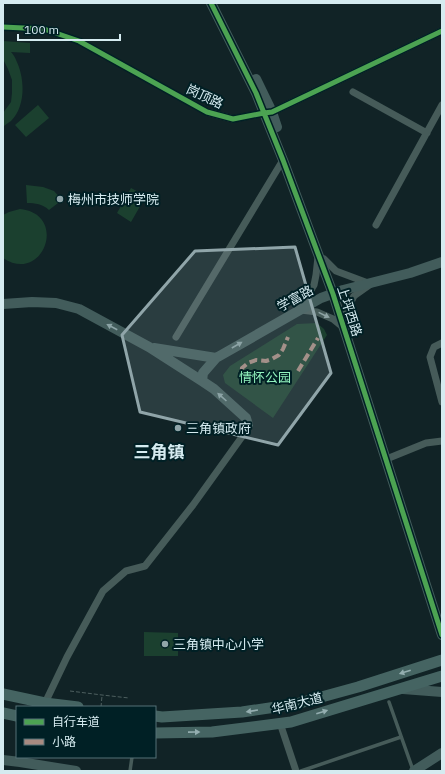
<svg xmlns="http://www.w3.org/2000/svg" width="445" height="774" font-family="'IBM Plex Sans','Noto Sans SC',sans-serif">
	<style>
		.green { fill: #1b402f }
		.lines { fill: none; stroke-linecap: round; stroke-linejoin: round }
		.path { stroke: #4d5f5f; stroke-width: 1; stroke-dasharray: 4 2; stroke-linecap: butt }
		.lane { stroke: #465b59; stroke-width: 3.5 }
		.street { stroke: #465b59; stroke-width: 7 }
		.secondary { stroke: #425c5b; stroke-width: 10 }
		.primary { stroke: #456462; stroke-width: 11 }
		.quiet { stroke: #a88b81; stroke-width: 4; stroke-dasharray: 8 4; stroke-linecap: butt }
		.cycleway-casing { stroke: #002025; stroke-width: 8 }
		.cycleway { stroke: #4ca352; stroke-width: 5 }
		.oneway { fill: #8ea3a4 }
		.oneway2 { fill: #8ca4a6 }
		.oneway3 { fill: #94aeb0 }
		.marked { fill: #90a5a9; fill-opacity: 0.2; stroke: #90a5a9; stroke-width: 3; stroke-linejoin: round }
		.poi-dot { fill: #90a5a9; stroke: #002025; stroke-width: 1.5 }
		.labels { text-anchor: middle; stroke-width: 4; stroke-linejoin: round; paint-order: stroke }
		.street-label { font-size: 13px; fill: #d5ebf0; stroke: #002025 }
		.poi-label { font-size: 13px; fill: #d5ebf0; stroke: #002025; text-anchor: start }
		.park-label { font-size: 13px; fill: #93f4bf; stroke: #002025 }
		.district-label { font-size: 17px; font-weight: bold; fill: #d5ebf0; stroke: #002025 }
	</style>
	<rect width="100%" height="100%" fill="#112326"/>
	<path class="green" d="M 3,41 L 30,43 L 30,53 L 11,52 C 13,54 15,57 16,60 C 25,78 26,106 11,121 C 8,123 5,125 3,127 L 3,113 L 11,102 L 12,93 L 12,80 L 8,69 L 3,59 Z
		M 38,105 L 49,118 L 26,137 L 15,125 Z
		M 26,185 L 43,187 L 54,191 L 62,200 L 49,210 C 43,204 35,203 27,203 Z
		M 131,188 L 146,196 L 131,222 L 117,213 Z
		M 20,209 C 69,214 43,285 3,258 L 3,215 L 9,212 Z
		M 317,323 L 324,329 L 327,335 L 273,418 L 225,383 L 223,375 L 230,366 L 297,324 Z
		M 144,632 L 178,633 L 178,656 L 144,656 Z"/>
	<g class="lines">
		<path class="path" d="M 70,691 L 102,695 L 129,698
			M 101,707 L 102,696"/>
		<path class="lane" d="M 389,702 L 413,770
			M 130,771 L 132,757
			M 301,771 L 401,737"/>
		<path class="street" d="M 3,27 L 44,29 L 79,41 L 207,112 L 233,119 L 264,113 L 272,112 L 442,31
			M 353,92 L 427,133
			M 376,225 L 442,105
			M 324,259 L 336,271 L 368,283
			M 299,310 L 314,285 L 316,275 L 318,257
			M 301,310 L 317,312 L 333,319 L 344,328
			M 346,321 L 347,309 L 354,296 L 371,284
			M 176,337 L 283,160
			M 442,343 L 434,347 L 430,357 L 442,402
			M 389,458 L 426,443 L 442,441
			M 45,703 L 67,657 L 103,591 L 126,571 L 145,566 L 193,505 L 244,434 L 248,425
			M 280,723 L 296,771"/>
		<path class="secondary" d="M 211,3 L 256,93 L 264,113 L 283,160 L 333,294 L 442,635
			M 256,79 L 272,112 L 277,127
			M 3,304 L 32,302 L 56,303 L 79,309 L 149,347 L 202,381 L 214,389 L 246,418 L 248,425
			M 154,348 L 216,358
			M 202,381 L 203,373 L 216,358 L 321,298 L 343,290 L 410,273 L 442,262
			M 403,689 L 442,692
			M 3,760 L 20,762 L 76,771
			M 414,771 L 442,753"/>
		<path class="primary" d="M 3,694 L 45,703 L 78,707
			M 3,713 L 17,716
			M 155,716 L 162,717 L 242,712 L 296,704 L 358,687 L 442,660
			M 155,733 L 212,732 L 291,722 L 442,676"/>
		<path class="quiet" d="M 298,371 L 318,338
			M 243,382 L 241,377 L 242,368 L 248,363 L 256,360 L 266,361 L 272,359 L 279,355 L 283,349 L 288,337"/>
		<defs>
			<path id="cycleway" d="M 211,3 L 256,93 L 264,113 L 283,160 L 333,294 L 442,635
				M 3,27 L 44,29 L 79,41 L 207,112 L 233,119 L 264,113 L 272,112 L 442,31"/>
		</defs>
		<use href="#cycleway" class="cycleway-casing"/>
		<use href="#cycleway" class="cycleway"/>
	</g>
	<defs><path id="oneway-solid" d="M-6-.8H1V-3.2L6.5 0L1 3.2V.8H-6Z"/></defs>
	<use class="oneway" href="#oneway-solid" transform="translate(324 315) rotate(26)"/>
	<g class="oneway2">
		<use href="#oneway-solid" transform="translate(112 327) rotate(-152)"/>
		<use href="#oneway-solid" transform="translate(237 345) rotate(-30)"/>
		<use href="#oneway-solid" transform="translate(222 397) rotate(-138)"/>
	</g>
	<g class="oneway3">
		<use href="#oneway-solid" transform="translate(405 672) rotate(162)"/>
		<use href="#oneway-solid" transform="translate(252 711) rotate(171)"/>
		<use href="#oneway-solid" transform="translate(322 712) rotate(-17)"/>
		<use href="#oneway-solid" transform="translate(194 732) rotate(-1)"/>
	</g>
	<path class="marked" d="M 295,247 L 331,373 L 278,445 L 140,412 L 122,335 L 195,251 Z"/>
	<g class="poi-dot">
		<circle cx="60" cy="199" r="4"/>
		<circle cx="178" cy="428" r="4"/>
		<circle cx="165" cy="644" r="4"/>
	</g>
	<g class="labels">
		<g class="street-label">
			<text transform="translate(205 96) rotate(25)" y="5">岗顶路</text>
			<text transform="translate(295 298) rotate(-29)" y="5">学富路</text>
			<text transform="translate(350 311) rotate(72)" y="5">上坪西路</text>
			<text transform="translate(297 703) rotate(-14)" y="5">华南大道</text>
		</g>
		<g class="poi-label">
			<text x="68" y="204">梅州市技师学院</text>
			<text x="186" y="433">三角镇政府</text>
			<text x="173" y="649">三角镇中心小学</text>
		</g>
		<g class="park-label">
			<text x="265" y="382">情怀公园</text>
		</g>
		<g class="district-label">
			<text x="159" y="458">三角镇</text>
		</g>
	</g>
	<rect width="445" height="774" fill="none" stroke="#d5ebf0" stroke-width="8"/>
	<rect x="16" y="706" width="140" height="52" fill="#002025" stroke="#557176"/>
	<rect x="24" y="719" width="20" height="6" fill="#4ca352" stroke="#557176"/>
	<text x="52" y="726" font-size="12" fill="#d5ebf0">自行车道</text>
	<rect x="24" y="739" width="20" height="6" fill="#a88b81" stroke="#557176"/>
	<text x="52" y="746" font-size="12" fill="#d5ebf0">小路</text>
	<path d="M18 34v6h102v-6" fill="none" stroke="#d5ebf0" stroke-width="2"/>
	<text x="24" y="34" font-size="12" fill="#d5ebf0" stroke="#002025" stroke-width="3" paint-order="stroke">100 m</text>
</svg>
